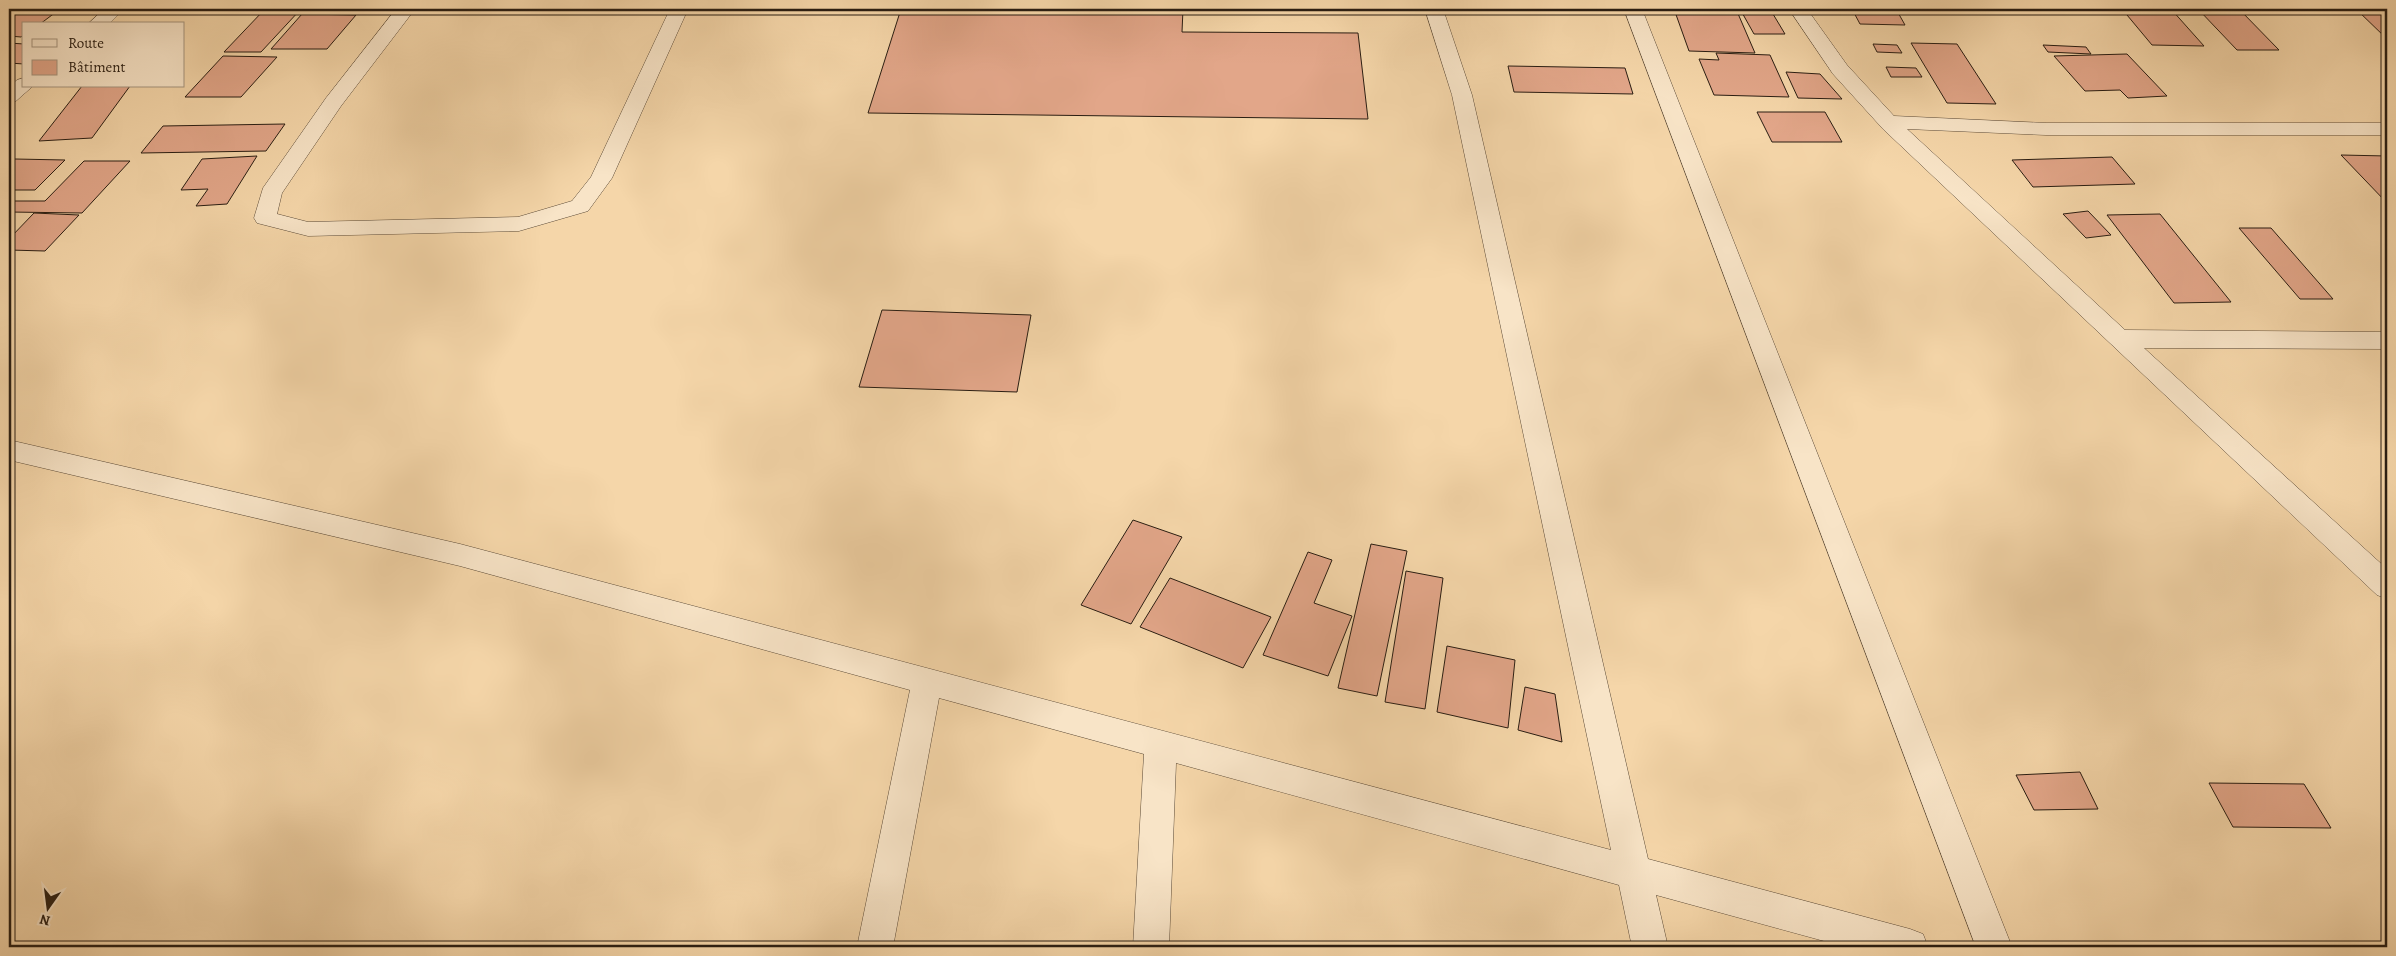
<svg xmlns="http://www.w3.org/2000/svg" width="2396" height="956" font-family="Alegreya,serif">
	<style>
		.building { fill: #e2a689; stroke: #291d12 }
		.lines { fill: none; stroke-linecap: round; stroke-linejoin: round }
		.street-casing { stroke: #5c4b38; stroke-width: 1 }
		.street { fill: #f8e4c7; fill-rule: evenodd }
	</style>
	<rect width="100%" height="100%" fill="#f5d6a9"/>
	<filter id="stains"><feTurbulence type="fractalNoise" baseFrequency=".004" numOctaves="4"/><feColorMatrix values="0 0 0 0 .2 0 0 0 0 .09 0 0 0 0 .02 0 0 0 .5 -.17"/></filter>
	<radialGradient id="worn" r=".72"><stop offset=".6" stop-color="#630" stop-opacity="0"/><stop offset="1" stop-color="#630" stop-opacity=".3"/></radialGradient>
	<path class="building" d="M 9,9 L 60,9 L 40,24 L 24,24 L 24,35 L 21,37 L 9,36 Z
		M 901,9 L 1183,9 L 1182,32 L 1358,33 L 1368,119 L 868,113 Z
		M 1674,9 L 1736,9 L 1755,53 L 1689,51 Z
		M 1740,9 L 1770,9 L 1785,34 L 1754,34 Z
		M 1852,9 L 1896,9 L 1905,25 L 1860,24 Z
		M 2122,9 L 2171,9 L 2204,46 L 2152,45 Z
		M 2198,9 L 2239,9 L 2279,50 L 2237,50 Z
		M 2356,9 L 2387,9 L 2387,39 Z
		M 264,10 L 300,10 L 261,52 L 224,52 Z
		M 302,14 L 356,15 L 327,49 L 271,49 Z
		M 9,43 L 24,44 L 24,64 L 9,63 Z
		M 1911,43 L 1957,44 L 1996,104 L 1947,103 Z
		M 1873,44 L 1897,45 L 1902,53 L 1877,52 Z
		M 2043,45 L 2086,47 L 2091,54 L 2048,52 Z
		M 1716,53 L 1770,55 L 1789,97 L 1714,95 L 1699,59 L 1719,60 Z
		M 2127,54 L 2167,96 L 2128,98 L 2120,90 L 2085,91 L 2054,56 Z
		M 223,56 L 277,57 L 241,97 L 185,97 Z
		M 1508,66 L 1625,68 L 1633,94 L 1514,92 Z
		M 1886,67 L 1916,68 L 1922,77 L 1891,77 Z
		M 1786,72 L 1820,74 L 1842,99 L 1798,98 Z
		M 82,86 L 130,86 L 92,138 L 39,141 Z
		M 1757,112 L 1825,112 L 1842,142 L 1772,142 Z
		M 285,124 L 266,151 L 141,153 L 163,126 Z
		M 2341,155 L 2387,156 L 2387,203 Z
		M 257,156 L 227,204 L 196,206 L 208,189 L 181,190 L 202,159 Z
		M 2112,157 L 2135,184 L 2033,187 L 2012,160 Z
		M 15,159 L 65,160 L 35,190 L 9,190 L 9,165 Z
		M 84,161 L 130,161 L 82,213 L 9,212 L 9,201 L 45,201 Z
		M 2088,211 L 2111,235 L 2086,238 L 2063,214 Z
		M 34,213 L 79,215 L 45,251 L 9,250 L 9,239 Z
		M 2160,214 L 2231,302 L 2174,303 L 2107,215 Z
		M 2239,228 L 2271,228 L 2333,299 L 2300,299 Z
		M 882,310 L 1031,315 L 1017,392 L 859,387 Z
		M 1133,520 L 1182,537 L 1131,624 L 1081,605 Z
		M 1371,544 L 1407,551 L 1377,696 L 1338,688 Z
		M 1308,552 L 1332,560 L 1314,603 L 1352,616 L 1328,676 L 1263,655 Z
		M 1406,571 L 1443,578 L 1425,709 L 1385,702 Z
		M 1170,578 L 1271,617 L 1243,668 L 1140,627 Z
		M 1447,646 L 1515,660 L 1508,728 L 1437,712 Z
		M 1525,687 L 1555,694 L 1562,742 L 1518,730 Z
		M 2080,772 L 2098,809 L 2034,810 L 2016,775 Z
		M 2209,783 L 2304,784 L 2331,828 L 2233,827 Z"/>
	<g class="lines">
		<defs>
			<path id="street" d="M 104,9 L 124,9 L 109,24 L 88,24 Z
				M 396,9 L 415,9 L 341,106 L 282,193 L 277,214 L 308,222 L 518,217 L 572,201 L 591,177 L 670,9 L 688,9 L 612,178 L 588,211 L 519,231 L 308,236 L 257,223 L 254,218 L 263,188 L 326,98 Z
				M 1425,9 L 1443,9 L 1472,95 L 1648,859 L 1910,929 L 1923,934 L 1928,947 L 1846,947 L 1656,895 L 1668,947 L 1632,947 L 1619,885 L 1176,763 L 1169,947 L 1133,947 L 1144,754 L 939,698 L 893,947 L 857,947 L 910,690 L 460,566 L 9,460 L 9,440 L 460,544 L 1611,850 L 1452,95 Z
				M 1624,9 L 1642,9 L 2012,947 L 1976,947 Z
				M 1789,9 L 1807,9 L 1847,65 L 1894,116 L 2046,123 L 2387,123 L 2387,135 L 2046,135 L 1907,129 L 2125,330 L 2387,332 L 2387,349 L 2144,348 L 2387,569 L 2387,599 L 2377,595 L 1883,129 L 1833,74 Z
				M 24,78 L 24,86 L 33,86 L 16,101 L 9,103 L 9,87 L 17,80 Z"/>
		</defs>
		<use href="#street" class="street-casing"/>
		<use href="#street" class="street"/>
	</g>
	<rect width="2396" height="956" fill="none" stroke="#f5d6a9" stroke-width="30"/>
	<rect x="10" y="10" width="2376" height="936" fill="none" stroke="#291d12" stroke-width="2.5"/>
	<rect x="15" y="15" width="2366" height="926" fill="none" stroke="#291d12"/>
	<rect x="22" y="22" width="162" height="65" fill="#f8e4c7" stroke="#a5947f"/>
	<rect x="32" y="39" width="25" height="8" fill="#f8e4c7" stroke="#a5947f"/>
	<text x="68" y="48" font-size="15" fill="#291d12">Route</text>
	<rect x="32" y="60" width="25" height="15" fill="#e2a689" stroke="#a5947f"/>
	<text x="68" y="72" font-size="15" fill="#291d12">Bâtiment</text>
	<g transform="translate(48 908) rotate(194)" stroke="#f8e4c7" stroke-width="4" paint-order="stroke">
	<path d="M0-4L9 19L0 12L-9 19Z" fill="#291d12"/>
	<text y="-8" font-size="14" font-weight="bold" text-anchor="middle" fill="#291d12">N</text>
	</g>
	<rect width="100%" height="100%" filter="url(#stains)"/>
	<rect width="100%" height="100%" fill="url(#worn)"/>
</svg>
